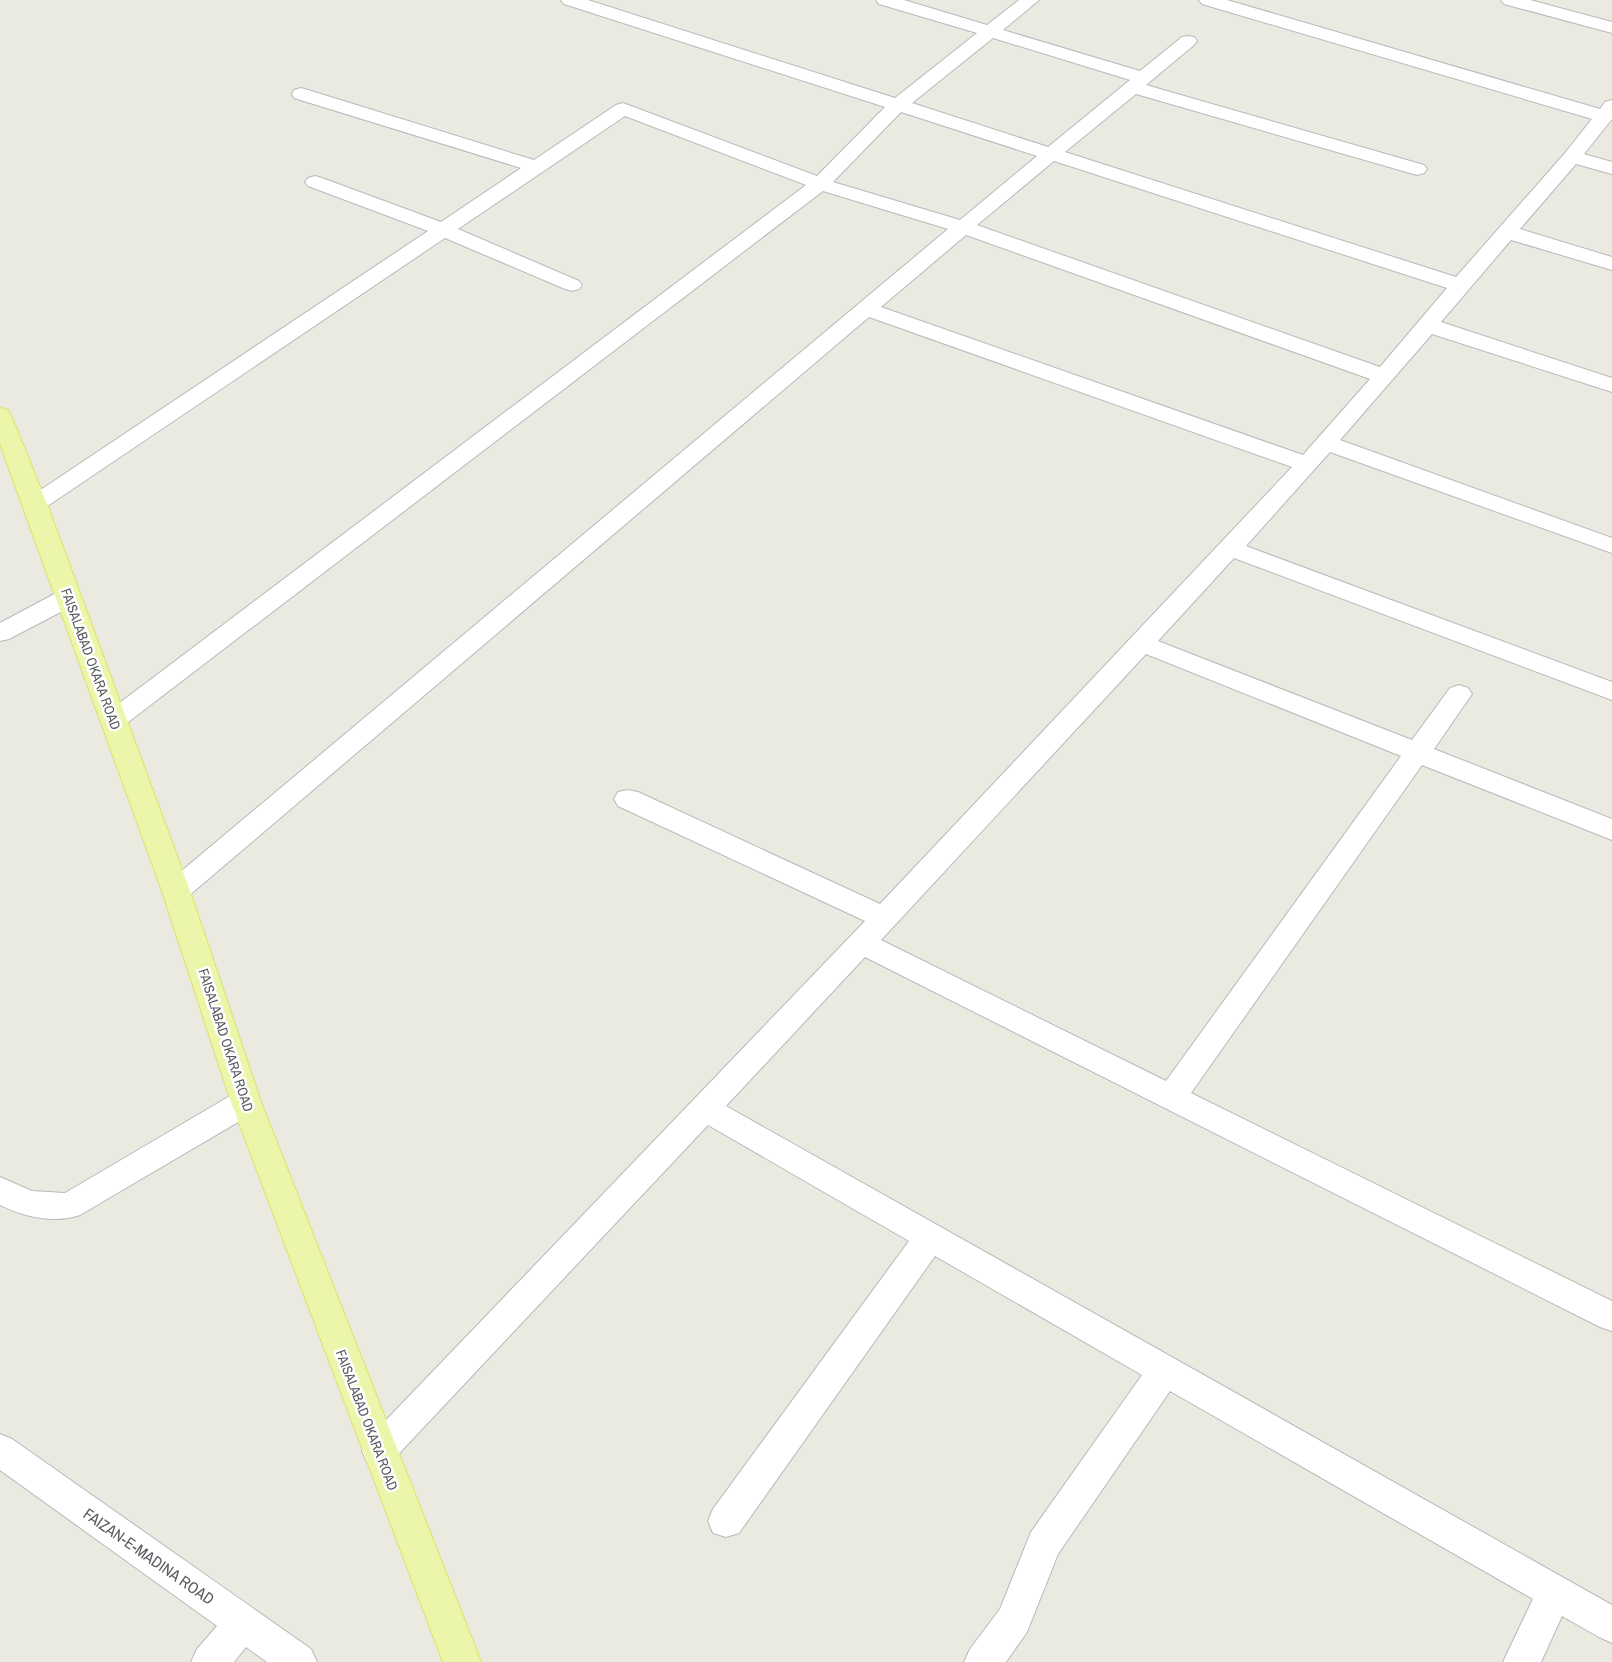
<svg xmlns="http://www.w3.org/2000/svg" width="1612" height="1662" font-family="'Archivo Narrow',sans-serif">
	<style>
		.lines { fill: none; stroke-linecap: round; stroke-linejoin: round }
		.minor-casing { stroke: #b8b8be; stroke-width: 2 }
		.major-casing { stroke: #dfe163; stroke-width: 2 }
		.minor { fill: #fff; fill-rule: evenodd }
		.major { fill: #ecf6aa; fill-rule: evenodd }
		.labels { text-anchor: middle; stroke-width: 5; stroke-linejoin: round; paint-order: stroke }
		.street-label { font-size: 14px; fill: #595a60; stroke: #fff }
		.near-street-label { font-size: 16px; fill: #595a60; stroke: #fff }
	</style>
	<rect width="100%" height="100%" fill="#eaeae0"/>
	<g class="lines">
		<defs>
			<path id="minor" d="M 561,0 L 588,0 L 895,98 L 977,33 L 879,4 L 876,0 L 904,0 L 987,25 L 1019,0 L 1039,0 L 1003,30 L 1140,71 L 1182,37 L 1188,36 L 1194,37 L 1197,41 L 1194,45 L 1146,85 L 1424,165 L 1427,169 L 1424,173 L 1417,175 L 1410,173 L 1136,94 L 1065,152 L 1456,277 L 1565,153 L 1592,119 L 1202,4 L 1199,0 L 1227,0 L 1600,109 L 1605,102 L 1612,100 L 1612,119 L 1584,154 L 1612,162 L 1612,174 L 1576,164 L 1520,229 L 1612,257 L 1612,270 L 1511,240 L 1441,322 L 1612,378 L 1612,392 L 1432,334 L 1340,440 L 1612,538 L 1612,553 L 1330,452 L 1246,546 L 1612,682 L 1612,700 L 1234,558 L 1158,641 L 1412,740 L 1450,688 L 1459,685 L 1468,688 L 1472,694 L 1434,749 L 1612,819 L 1612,840 L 1422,765 L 1191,1093 L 1612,1301 L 1612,1331 L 1600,1327 L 865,957 L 726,1106 L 1612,1605 L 1612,1643 L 1599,1637 L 1562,1616 L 1541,1662 L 1503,1662 L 1533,1599 L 1170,1391 L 1058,1554 L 1027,1632 L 1006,1662 L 964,1662 L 970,1649 L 1000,1609 L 1031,1532 L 1142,1375 L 935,1256 L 739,1533 L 726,1537 L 713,1533 L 708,1521 L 713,1509 L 909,1241 L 708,1125 L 391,1462 L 379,1467 L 367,1462 L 362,1451 L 367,1440 L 865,921 L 618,806 L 614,799 L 618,792 L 628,790 L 638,792 L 880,904 L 1292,467 L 869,317 L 186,898 L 176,901 L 166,898 L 162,891 L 166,884 L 948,229 L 823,191 L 123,726 L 114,729 L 105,726 L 101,720 L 105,714 L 806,185 L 625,116 L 458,229 L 579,281 L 582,285 L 579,289 L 572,291 L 565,289 L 445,238 L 43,509 L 35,511 L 27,509 L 23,504 L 27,499 L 428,231 L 308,186 L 305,182 L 308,178 L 315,176 L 322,178 L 441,222 L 521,168 L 294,98 L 292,94 L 294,90 L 301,88 L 308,90 L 534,160 L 616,105 L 623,103 L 817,176 L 885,107 L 564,4 ZM 993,38 L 1130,80 L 1048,147 L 912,103 ZM 901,112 L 1037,156 L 960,220 L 833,182 ZM 1054,161 L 1447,288 L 1380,367 L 977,225 ZM 966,235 L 1370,379 L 1303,455 L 881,307 ZM 1146,654 L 1401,756 L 1166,1081 L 881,940 Z
				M 1501,0 L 1530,0 L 1612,22 L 1612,33 L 1504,4 Z
				M 69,589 L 78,591 L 81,597 L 78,603 L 9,639 L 0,641 L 0,623 L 60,591 Z
				M 246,1090 L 257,1093 L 261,1102 L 257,1111 L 80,1215 C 54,1224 24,1217 0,1205 L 0,1177 L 32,1191 L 65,1193 L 235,1093 Z
				M 0,1434 L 12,1439 L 311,1649 L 317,1662 L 267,1662 L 246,1647 L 234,1662 L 191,1662 L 197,1649 L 217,1626 L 0,1470 Z"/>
			<path id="major" d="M 0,408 L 8,410 L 11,415 L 47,504 L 190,891 L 261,1102 L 481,1662 L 443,1662 L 231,1102 L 162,891 L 0,444 Z"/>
		</defs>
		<use href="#minor" class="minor-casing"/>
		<use href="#major" class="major-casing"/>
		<use href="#minor" class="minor"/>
		<use href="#major" class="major"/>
	</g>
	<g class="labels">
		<g class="street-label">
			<text transform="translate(91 659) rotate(70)" y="5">FAISALABAD OKARA ROAD</text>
			<text transform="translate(226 1040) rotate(72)" y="5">FAISALABAD OKARA ROAD</text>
			<text transform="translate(367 1420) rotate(69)" y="5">FAISALABAD OKARA ROAD</text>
		</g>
		<g class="near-street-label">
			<text transform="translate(149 1556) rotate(35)" y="6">FAIZAN-E-MADINA ROAD</text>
		</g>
	</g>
</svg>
